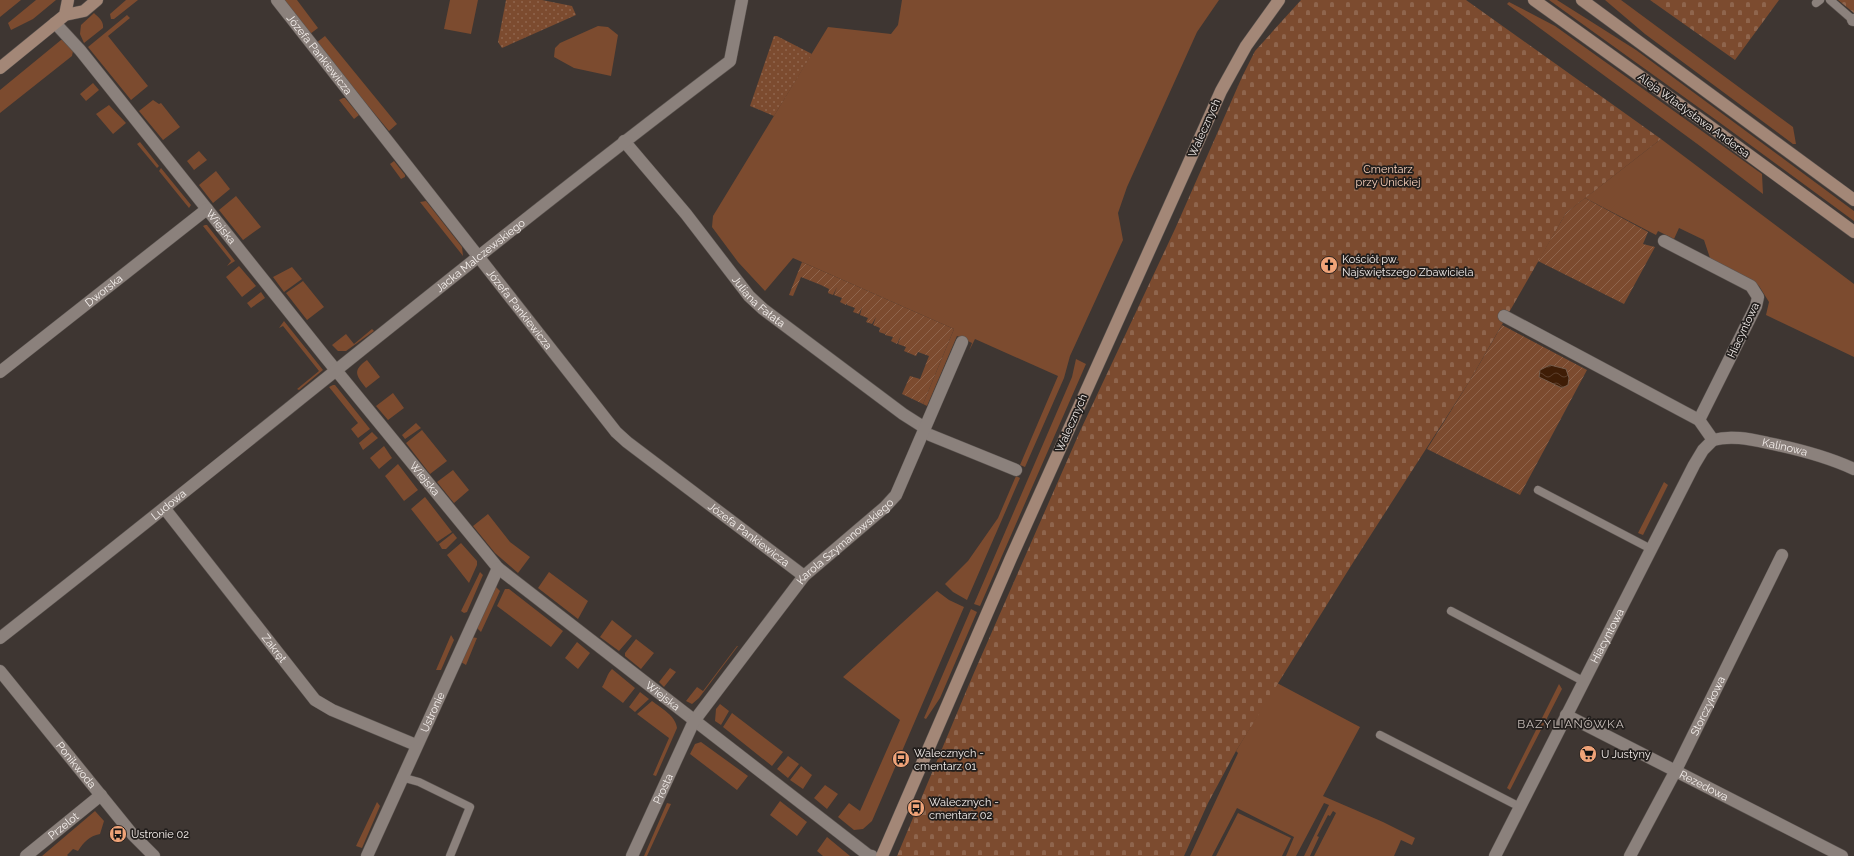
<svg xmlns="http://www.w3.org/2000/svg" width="1854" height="856" font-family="Raleway,sans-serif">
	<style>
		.grass { fill: #7c4b2f }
		.cemetery { fill: url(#cemetery-stones) }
		.park { fill: url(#park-dots) }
		.garden { fill: url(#garden-furrows) }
		.water { fill: url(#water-waves); stroke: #765c4b }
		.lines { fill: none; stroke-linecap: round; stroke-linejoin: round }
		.lane-casing { stroke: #5b5450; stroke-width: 9 }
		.street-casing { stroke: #5b5450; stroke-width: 13 }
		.secondary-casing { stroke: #5b5450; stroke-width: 13 }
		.lane { stroke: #8b817c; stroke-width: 8 }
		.street { stroke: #8b817c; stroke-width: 12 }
		.secondary { stroke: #a38777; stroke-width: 12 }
		.labels { text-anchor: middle; stroke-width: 3.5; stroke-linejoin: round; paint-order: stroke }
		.street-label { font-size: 11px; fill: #f6f0ed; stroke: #221e1c }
		.park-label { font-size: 11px; fill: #fdd5bf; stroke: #221e1c }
		.poi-label { font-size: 11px; fill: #f6f0ed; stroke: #221e1c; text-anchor: start }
		.neighbourhood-label { font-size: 12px; letter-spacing: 1px; fill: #c9bfba; stroke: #221e1c }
	</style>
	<defs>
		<pattern id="cemetery-stones" width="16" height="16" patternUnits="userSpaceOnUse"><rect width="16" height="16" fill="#7c4b2f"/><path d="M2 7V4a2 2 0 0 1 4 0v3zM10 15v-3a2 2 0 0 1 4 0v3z" fill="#8f654d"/></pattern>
		<pattern id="park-dots" width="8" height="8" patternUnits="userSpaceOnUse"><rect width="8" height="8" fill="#7c4b2f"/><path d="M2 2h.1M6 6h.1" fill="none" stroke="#8f654d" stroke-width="1.8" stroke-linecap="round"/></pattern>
		<pattern id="garden-furrows" width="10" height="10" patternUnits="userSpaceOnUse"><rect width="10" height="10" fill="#7c4b2f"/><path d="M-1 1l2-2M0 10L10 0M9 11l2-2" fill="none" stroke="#8f654d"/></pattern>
		<pattern id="water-waves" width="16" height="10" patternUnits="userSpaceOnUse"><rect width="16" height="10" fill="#3f1d06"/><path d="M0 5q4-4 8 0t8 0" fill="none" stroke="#5b3e2b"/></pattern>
	</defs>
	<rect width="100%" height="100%" fill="#3e3632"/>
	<path class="grass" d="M 0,0 L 21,0 L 0,17 Z
		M 36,0 L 56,0 L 33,19 L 11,30 L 8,23 Z
		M 126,0 L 138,0 L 114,19 L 111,19 L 110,14 Z
		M 284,0 L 297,0 L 318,28 L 310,34 Z
		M 450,0 L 478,0 L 471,34 L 444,29 Z
		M 902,0 L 1219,0 L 1197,32 L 1127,187 L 1118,213 L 1123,240 L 1070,356 L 1064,378 L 1025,467 L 1020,465 L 1058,376 L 975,339 L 969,351 L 972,343 L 957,336 L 927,406 L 923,404 L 954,329 L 793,258 L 765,291 L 738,262 L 712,227 L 713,216 L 828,27 L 891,34 L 898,25 Z
		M 1549,0 L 1557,0 L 1636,50 L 1854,211 L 1854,221 L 1723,125 Z
		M 1605,0 L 1621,0 L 1793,127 L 1796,144 L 1793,144 L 1645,34 Z
		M 1509,2 L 1555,26 L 1762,174 L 1763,194 L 1700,146 L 1507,4 Z
		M 94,13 C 98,17 104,21 103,28 L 84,43 L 80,34 L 81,25 Z
		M 127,15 L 130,18 L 108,36 L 148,86 L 131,100 L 88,47 Z
		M 598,26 L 608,27 L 618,35 L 611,76 L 574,68 L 554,57 L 555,48 L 560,43 Z
		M 325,36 L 397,124 L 389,131 L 316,43 Z
		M 61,40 L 65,40 L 73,51 L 72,56 L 0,113 L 0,90 Z
		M 93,83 L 99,90 L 86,101 L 80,94 Z
		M 343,98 L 345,98 L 359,115 L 354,119 L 339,100 Z
		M 153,100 L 159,104 L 161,103 L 180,127 L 163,140 L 139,111 Z
		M 109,105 L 126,123 L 113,134 L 96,114 Z
		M 1661,139 L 1854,284 L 1854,357 L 1766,315 L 1769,302 L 1759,286 L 1710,258 L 1704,240 L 1679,228 L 1674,239 L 1658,231 L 1656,235 L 1585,198 Z
		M 140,142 L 159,166 L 157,168 L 137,144 Z
		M 199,151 L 207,160 L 194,170 L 187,161 Z
		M 394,161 L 405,175 L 405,177 L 401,179 L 390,164 Z
		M 161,168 L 191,205 L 189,208 L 159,171 Z
		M 216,171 L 230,189 L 213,203 L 199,185 Z
		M 236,196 L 261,227 L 243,240 L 219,210 Z
		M 426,201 L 462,247 L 463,256 L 420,202 Z
		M 205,225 L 207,225 L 235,261 L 227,266 L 231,261 L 203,226 Z
		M 239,266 L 256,286 L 242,297 L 226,277 Z
		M 292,267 L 302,279 L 284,292 L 273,277 Z
		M 303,281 L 324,307 L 307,320 L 286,293 Z
		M 261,292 L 265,298 L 251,308 L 247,303 Z
		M 284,321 L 323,370 L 299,390 L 297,389 L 319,371 L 283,326 L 279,328 Z
		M 372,329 L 374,331 L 346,351 L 338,351 L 332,345 L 346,334 L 354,344 Z
		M 1076,359 L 1086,364 L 980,606 L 974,604 L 1072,377 Z
		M 367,360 L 380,377 L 366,388 C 356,375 352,371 367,360 Z
		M 333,385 L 335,385 L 370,429 L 358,438 L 351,429 L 358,423 L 329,387 Z
		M 393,393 L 404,408 L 388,420 L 376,406 Z
		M 416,423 L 421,428 L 405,439 L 402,435 Z
		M 422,430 L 447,461 L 430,474 L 406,443 Z
		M 372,432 L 378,438 L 363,450 L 359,443 Z
		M 384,446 L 392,458 L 379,469 L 370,458 Z
		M 398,464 L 418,490 L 404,501 L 385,476 Z
		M 453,470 L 469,490 L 454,503 L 437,482 Z
		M 1016,476 L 1020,478 L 967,600 L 953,592 L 945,584 L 968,561 L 998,518 Z
		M 1664,482 L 1668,485 L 1643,535 L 1638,533 Z
		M 425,497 L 452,532 L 437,542 L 411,509 Z
		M 488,514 L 510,542 L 530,557 L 518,573 L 495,553 L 473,526 Z
		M 453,533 L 457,538 L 446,549 L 442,549 L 439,544 Z
		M 461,543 L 477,561 L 477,565 L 469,583 L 447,555 Z
		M 480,572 L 483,575 L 467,612 L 464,613 L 461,611 Z
		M 549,572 L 588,601 L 578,619 L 538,588 Z
		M 496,587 L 500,591 L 481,632 L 476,627 Z
		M 505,589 L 509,589 L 563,631 L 551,647 L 497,606 Z
		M 937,591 L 949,600 L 964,607 L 872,821 L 863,829 L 854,830 L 838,817 L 849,803 L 860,811 L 900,720 L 843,677 Z
		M 971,609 L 977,612 L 940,698 L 926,719 L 924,718 Z
		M 612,620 L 632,636 L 619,651 L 600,637 Z
		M 451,635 L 454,640 L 441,670 L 436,670 Z
		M 471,637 L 477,638 L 466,665 L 461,662 Z
		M 636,639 L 654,653 L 641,669 L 625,656 L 625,653 Z
		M 577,642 L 590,653 L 578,669 L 565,658 Z
		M 737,646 L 738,646 L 699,698 L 692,704 L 686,701 L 697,687 L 703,691 Z
		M 670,668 L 676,672 L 664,687 L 659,682 Z
		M 612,669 L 635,688 L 623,703 L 602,687 C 606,681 607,674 612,669 Z
		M 1277,683 L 1360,727 L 1323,796 L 1383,822 L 1415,838 L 1412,845 L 1401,840 L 1394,856 L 1314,856 L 1336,813 L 1333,811 L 1330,816 L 1328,815 L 1317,836 L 1319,837 L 1310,856 L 1304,856 L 1329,805 L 1324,803 L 1296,856 L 1286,856 L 1294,837 L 1237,808 L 1212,856 L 1190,856 L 1238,753 L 1236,751 Z
		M 1559,684 L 1562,689 L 1510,790 L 1507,788 Z
		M 640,692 L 649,699 L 635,712 L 629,707 Z
		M 652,701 C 661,708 676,716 677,728 L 656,776 L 653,775 L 669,738 L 637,714 Z
		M 720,704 L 729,711 L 721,725 L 715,721 L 716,709 Z
		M 732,713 L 783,752 L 772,766 L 723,727 Z
		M 701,742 L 748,776 L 737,790 L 690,754 L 695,744 Z
		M 788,756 L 799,764 L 788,778 L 777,769 Z
		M 801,766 L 812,775 L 803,789 L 790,780 Z
		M 825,785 L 838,794 L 827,809 L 814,798 Z
		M 780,801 L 807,822 L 797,836 L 770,815 Z
		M 377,802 L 380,806 L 362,848 L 356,846 Z
		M 667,803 L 671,804 L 647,856 L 644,856 Z
		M 95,811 L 104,821 L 100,834 C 89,836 84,842 78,851 L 73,849 L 67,855 L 68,856 L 42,856 Z
		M 1238,813 L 1291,838 L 1282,856 L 1216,856 Z
		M 827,837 L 850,856 L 851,856 L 823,856 L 817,851 Z"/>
	<path class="cemetery" d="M 1301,0 L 1466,0 L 1661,139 L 1566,213 L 1469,382 L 1354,561 L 1236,751 L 1208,803 L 1184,856 L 897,856 L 973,675 L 1081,429 L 1175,229 L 1242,77 L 1255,51 Z
		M 1650,0 L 1779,0 L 1735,60 Z
		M 1838,0 L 1854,0 L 1854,13 Z"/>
	<path class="park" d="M 506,0 L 542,0 L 572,6 L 576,15 L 502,48 L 498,42 Z
		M 774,36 L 777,36 L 812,54 L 774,116 L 750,106 Z"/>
	<path class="garden" d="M 1585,198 L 1648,232 L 1643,244 L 1655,247 L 1624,304 L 1538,261 L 1566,213 Z
		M 802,262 L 954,329 L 923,404 L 902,394 L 910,376 L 920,379 L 929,356 L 918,352 L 916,356 L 904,351 L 906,347 L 898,344 L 901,336 L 897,344 L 891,341 L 893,337 L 885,335 L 887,330 L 885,334 L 879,332 L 880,328 L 873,325 L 876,317 L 872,324 L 866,322 L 868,318 L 860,315 L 862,307 L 859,314 L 853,312 L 855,308 L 847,305 L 847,303 L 846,305 L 840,302 L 842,298 L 834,295 L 837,287 L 833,295 L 828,293 L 829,289 L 821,285 L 823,282 L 821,285 L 801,277 L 793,296 L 789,295 Z
		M 1502,325 L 1587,370 L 1520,495 L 1427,449 L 1469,382 Z"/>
	<path class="water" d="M 1550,365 L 1566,369 L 1569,378 L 1568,385 L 1562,388 L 1539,377 L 1540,370 Z"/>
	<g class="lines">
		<defs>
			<path id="lane" d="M 1830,0 L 1853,20
				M 1816,3 L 1820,0
				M 1538,490 L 1651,549
				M 1451,611 L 1583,681
				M 1380,735 L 1520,807
				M 401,777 L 419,782 L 470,807 L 450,856"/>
			<g id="street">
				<path id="s1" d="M 277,0 L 616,432 L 627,442 L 804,576"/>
				<path d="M 1853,20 L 1854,20"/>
				<path id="s2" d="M 55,23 L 80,50 L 326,358 L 498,568 L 868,855 L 872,856"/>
				<path id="s3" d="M 624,141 L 686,214 L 749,296 L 763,309 L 903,414 L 925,428"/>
				<path d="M 1664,241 L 1751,286 L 1758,297 L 1756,306 L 1699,420"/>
				<path id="s4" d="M 0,372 L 207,209"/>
				<path d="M 930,435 L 1016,470"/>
				<path id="s5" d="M 1713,440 C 1731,435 1749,439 1768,443 C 1798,449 1826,456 1854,469"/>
				<path id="s6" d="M 165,509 L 315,700 L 332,710 L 416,745"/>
				<path id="s7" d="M 0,638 C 244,447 483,248 730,61 L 742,0"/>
				<path id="s8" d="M 0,671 L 133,835 L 154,856"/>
				<path id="s9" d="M 1566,715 L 1842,856"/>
				<path id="s10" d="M 26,856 L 101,795"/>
				<path id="s11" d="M 367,856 L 498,568"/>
				<path id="s12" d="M 632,856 L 694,721 L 804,576 L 885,507 L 896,495 L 962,342"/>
				<path id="s13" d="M 1495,856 L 1694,465 L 1703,450 L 1713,440 L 1699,420 L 1504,316"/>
				<path id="s14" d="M 1630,856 L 1676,770 L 1782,555"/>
			</g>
			<path id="secondary" d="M 1534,0 L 1704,122 L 1854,232
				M 1582,0 L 1854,200
				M 65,15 L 68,0
				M 0,68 L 65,15 L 84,11 L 97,0
				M 882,856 L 1011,558 L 1221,91 L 1246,46 L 1279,0"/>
		</defs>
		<use href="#lane" class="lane-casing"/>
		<use href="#street" class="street-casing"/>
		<use href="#secondary" class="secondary-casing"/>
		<use href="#lane" class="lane"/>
		<use href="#street" class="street"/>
		<use href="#secondary" class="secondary"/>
	</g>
	<defs>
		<symbol id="church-disc" viewBox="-11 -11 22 22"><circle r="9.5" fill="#efa378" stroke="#221e1c"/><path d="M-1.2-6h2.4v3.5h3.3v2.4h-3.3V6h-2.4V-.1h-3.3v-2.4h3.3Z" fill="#111"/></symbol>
		<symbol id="supermarket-disc" viewBox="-11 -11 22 22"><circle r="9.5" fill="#efa378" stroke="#221e1c"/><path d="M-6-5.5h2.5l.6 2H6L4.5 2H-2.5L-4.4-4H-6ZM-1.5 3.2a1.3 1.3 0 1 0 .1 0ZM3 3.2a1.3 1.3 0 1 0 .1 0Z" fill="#111"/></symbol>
		<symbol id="bus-disc" viewBox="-11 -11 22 22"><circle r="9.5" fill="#efa378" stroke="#221e1c"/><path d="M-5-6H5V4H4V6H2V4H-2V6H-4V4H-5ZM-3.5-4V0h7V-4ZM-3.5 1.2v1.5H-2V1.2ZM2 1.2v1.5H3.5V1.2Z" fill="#111"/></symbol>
	</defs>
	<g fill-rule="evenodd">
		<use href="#church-disc" x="1319" y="255" width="20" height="20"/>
		<use href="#supermarket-disc" x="1578" y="744" width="20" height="20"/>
		<use href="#bus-disc" x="891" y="749" width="20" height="20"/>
		<use href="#bus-disc" x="906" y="798" width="20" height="20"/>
		<use href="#bus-disc" x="108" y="824" width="20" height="20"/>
	</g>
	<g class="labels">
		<g class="street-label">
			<text dy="4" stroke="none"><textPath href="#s1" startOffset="69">Józefa Pankiewicza</textPath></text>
			<text transform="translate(1694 115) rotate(36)" y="4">Aleja Władysława Andersa</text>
			<text transform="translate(1204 128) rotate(-66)" y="4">Walecznych</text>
			<text dy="4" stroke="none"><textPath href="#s2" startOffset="263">Wiejska</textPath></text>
			<text dy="4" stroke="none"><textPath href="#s7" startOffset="614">Jacka Malczewskiego</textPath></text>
			<text dy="4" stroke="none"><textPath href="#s4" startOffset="132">Dworska</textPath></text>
			<text dy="4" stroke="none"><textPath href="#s3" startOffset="210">Juliana Fałata</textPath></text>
			<text dy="4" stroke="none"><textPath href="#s1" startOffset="393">Józefa Pankiewicza</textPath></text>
			<text transform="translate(1743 330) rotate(-65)" y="4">Hiacyntowa</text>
			<text transform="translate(1071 423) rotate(-66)" y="4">Walecznych</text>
			<text dy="4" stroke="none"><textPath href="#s5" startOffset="73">Kalinowa</textPath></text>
			<text dy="4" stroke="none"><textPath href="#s2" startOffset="587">Wiejska</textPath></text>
			<text dy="4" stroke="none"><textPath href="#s7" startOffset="215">Ludowa</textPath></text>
			<text dy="4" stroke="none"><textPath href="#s1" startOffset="717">Józefa Pankiewicza</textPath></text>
			<text dy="4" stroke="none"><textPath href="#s12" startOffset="384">Karola Szymanowskiego</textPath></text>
			<text dy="4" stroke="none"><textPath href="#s13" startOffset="247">Hiacyntowa</textPath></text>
			<text dy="4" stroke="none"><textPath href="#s6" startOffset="177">Zakręt</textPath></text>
			<text dy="4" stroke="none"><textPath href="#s2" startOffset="911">Wiejska</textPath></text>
			<text dy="4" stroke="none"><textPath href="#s14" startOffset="169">Storczykowa</textPath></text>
			<text dy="4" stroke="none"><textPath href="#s11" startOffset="158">Ustronie</textPath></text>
			<text dy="4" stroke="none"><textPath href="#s8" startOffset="121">Ponikwoda</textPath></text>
			<text dy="4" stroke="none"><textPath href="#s9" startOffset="155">Rezedowa</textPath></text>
			<text dy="4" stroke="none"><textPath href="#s12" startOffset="74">Prosta</textPath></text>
			<text dy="4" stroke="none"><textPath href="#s10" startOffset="48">Przelot</textPath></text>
		</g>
		<g class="park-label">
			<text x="1388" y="173">Cmentarz<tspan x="1388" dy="13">przy Unickiej</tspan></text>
		</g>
		<g class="poi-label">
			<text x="1342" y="263">Kościół pw.<tspan x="1342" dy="13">Najświętszego Zbawiciela</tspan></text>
			<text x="914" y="757">Walecznych -<tspan x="914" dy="13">cmentarz 01</tspan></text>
			<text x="1601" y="758">U Justyny</text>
			<text x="929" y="806">Walecznych -<tspan x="929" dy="13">cmentarz 02</tspan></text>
			<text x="131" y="838">Ustronie 02</text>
		</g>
		<g class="neighbourhood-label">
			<text x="1571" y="728">BAZYLIANÓWKA</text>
		</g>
	</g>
</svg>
